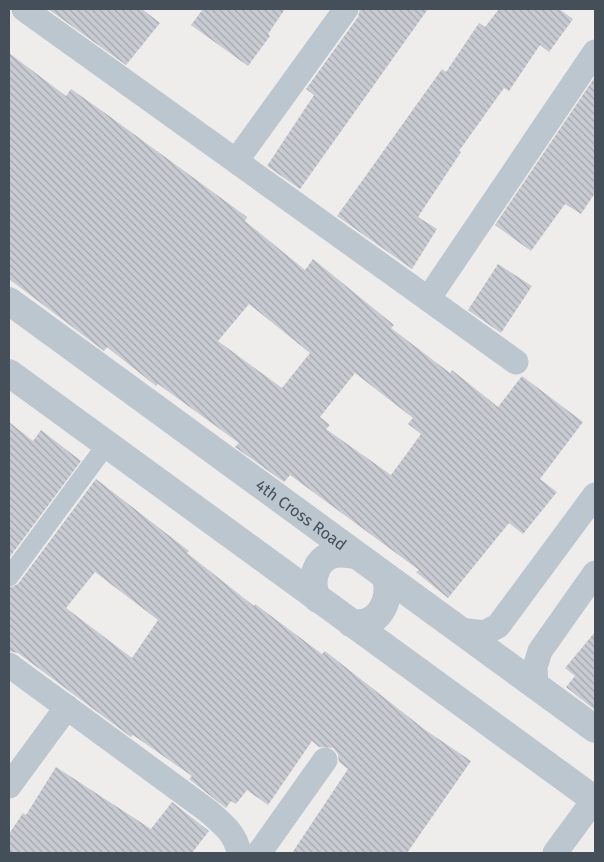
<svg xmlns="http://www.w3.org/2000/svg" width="604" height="862" font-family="'Fira Sans',sans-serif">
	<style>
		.building { fill: url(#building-back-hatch); fill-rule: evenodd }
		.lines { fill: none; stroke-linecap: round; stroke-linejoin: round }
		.pedestrian { stroke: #bcc6cf; stroke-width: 19 }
		.minor { stroke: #bcc6cf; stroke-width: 25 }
		.tertiary { stroke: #bcc6cf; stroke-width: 28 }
		.labels { text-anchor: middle; stroke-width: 4; stroke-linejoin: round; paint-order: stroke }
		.street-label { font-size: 16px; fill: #444f5a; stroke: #fff }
	</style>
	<defs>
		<pattern id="building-back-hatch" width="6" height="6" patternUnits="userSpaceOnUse" patternTransform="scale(1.25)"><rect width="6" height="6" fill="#c8cbd1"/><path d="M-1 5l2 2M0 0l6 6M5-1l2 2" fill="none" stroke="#a4a7ad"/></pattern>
	</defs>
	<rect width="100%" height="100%" fill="#efecec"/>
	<path class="building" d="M 48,9 L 142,9 L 160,23 L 126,65 Z
		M 203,9 L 285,9 L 268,34 L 270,36 L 248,66 L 191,25 Z
		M 360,9 L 428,9 L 300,189 L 267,166 L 314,95 L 306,89 L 358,17 Z
		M 499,9 L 559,9 L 573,19 L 549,52 L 540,45 L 509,91 L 504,88 L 459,151 L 461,152 L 418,217 L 437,229 L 412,269 L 337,216 L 442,69 L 446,72 L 479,23 L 485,27 Z
		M 9,53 L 66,96 L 71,89 L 105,113 L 247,217 L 245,221 L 305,270 L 313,259 L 394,325 L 391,328 L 450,373 L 452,370 L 498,407 L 522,376 L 583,422 L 540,479 L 557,492 L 523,534 L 509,523 L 448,598 L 416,572 L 419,570 L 290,475 L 284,482 L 235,447 L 239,443 L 158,384 L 156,386 L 107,347 L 104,351 L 9,279 ZM 249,304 L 310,353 L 282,388 L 218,341 ZM 355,373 L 413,418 L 408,424 L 421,434 L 391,475 L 326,429 L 330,425 L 320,417 Z
		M 595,77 L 595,193 L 581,214 L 565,204 L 531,251 L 495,225 Z
		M 498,264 L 532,286 L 501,333 L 468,310 Z
		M 9,422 L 33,441 L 41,430 L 81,461 L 9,558 Z
		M 96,479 L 189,551 L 187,553 L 254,606 L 255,604 L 322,654 L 325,651 L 424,729 L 471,761 L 407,853 L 292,853 L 348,769 L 339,762 L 338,754 L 333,748 L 319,747 L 312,741 L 268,805 L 247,790 L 236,804 L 231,801 L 226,808 L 189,779 L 192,776 L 133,735 L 131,737 L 18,653 L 9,651 L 9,588 L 18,584 ZM 95,572 L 158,620 L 132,658 L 66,608 Z
		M 595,632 L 595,710 L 566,687 L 575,676 L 565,668 Z
		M 56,767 L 151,829 L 172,802 L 209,831 L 192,853 L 9,853 L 9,834 L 23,813 L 26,815 Z"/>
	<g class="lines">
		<path class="pedestrian" d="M 9,577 L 107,444"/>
		<path class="minor" d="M 24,9 L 516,362
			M 236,161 L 346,9
			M 428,299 L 595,52
			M 460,630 L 484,633 L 498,626 L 595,495
			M 9,665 L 208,811 C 222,823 236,834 239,853
			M 536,686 L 535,667 L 540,651 L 595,573
			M 9,786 L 67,707
			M 259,853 L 325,760
			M 555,853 L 594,800"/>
		<g class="tertiary">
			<path id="s1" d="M 9,301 L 595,729"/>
			<path d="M 9,373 L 595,800"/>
			<path d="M 318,599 C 309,584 314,562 331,555 C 339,552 347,554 355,555"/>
			<path d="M 351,623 C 378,628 392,601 386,578"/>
		</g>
	</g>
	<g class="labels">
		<g class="street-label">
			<text dy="6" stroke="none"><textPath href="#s1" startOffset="362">4th Cross Road</textPath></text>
		</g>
	</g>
	<rect width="604" height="862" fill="none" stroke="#444f5a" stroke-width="20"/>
</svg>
